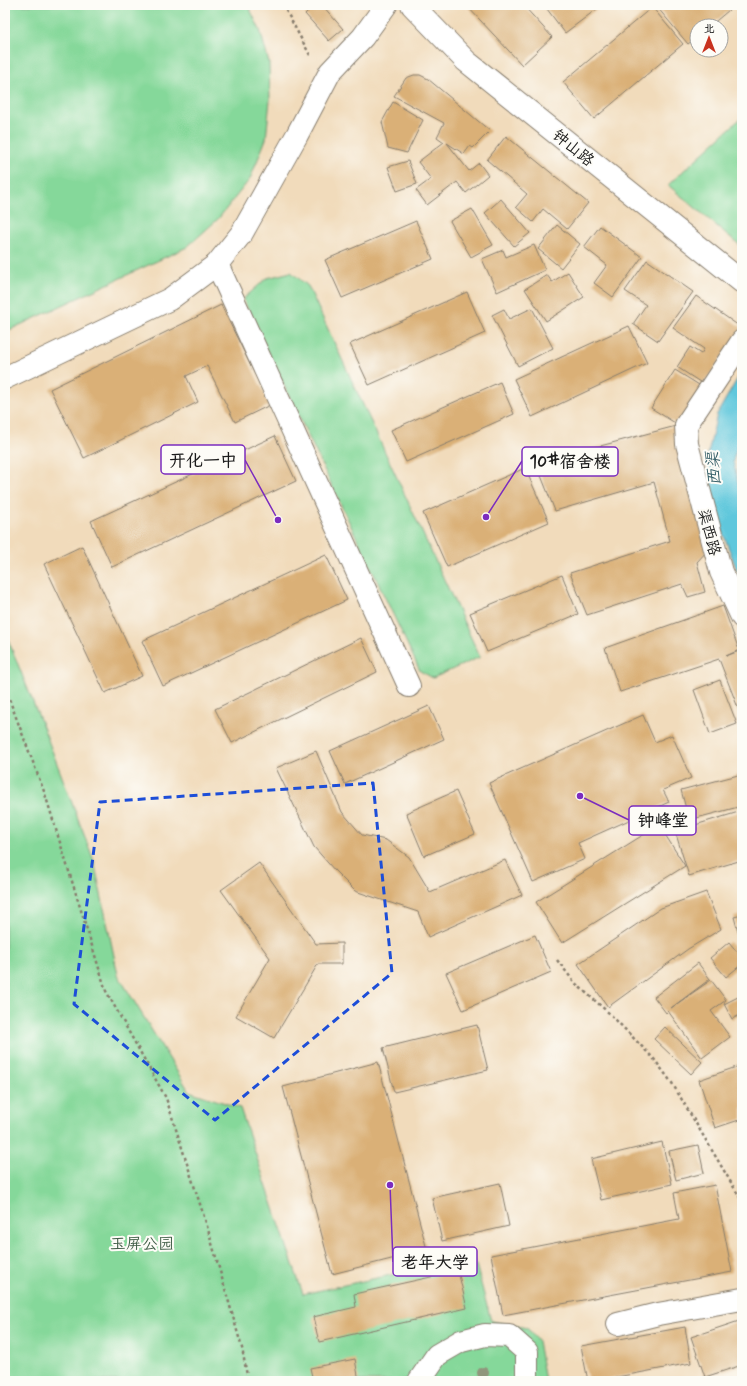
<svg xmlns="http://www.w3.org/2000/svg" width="747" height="1386" font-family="Mynerve,'LXGW WenKai TC',sans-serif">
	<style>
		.green { fill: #85d89a; stroke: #507a5b }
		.water { fill: #5fc7dc; stroke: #3e727c }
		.building { fill: #dab077 }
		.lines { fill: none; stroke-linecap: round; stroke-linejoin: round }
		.minor-casing { stroke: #867c6c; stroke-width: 24 }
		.path { stroke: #867c6c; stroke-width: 2.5; stroke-dasharray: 3 3; stroke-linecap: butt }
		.minor { stroke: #fff; stroke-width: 22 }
		.tree { fill: #90967c }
		.marked { fill: none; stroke: #1d4ed8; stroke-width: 3; stroke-dasharray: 8 5; stroke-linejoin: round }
		.labels { text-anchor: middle; stroke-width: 4; stroke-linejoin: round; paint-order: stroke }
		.street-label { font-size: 16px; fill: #1c1c1c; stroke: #fdfcf7 }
		.park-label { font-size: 16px; fill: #415e48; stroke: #fdfcf7 }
		.water-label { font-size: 17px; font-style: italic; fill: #376069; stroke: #fdfcf7 }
		.leader { fill: none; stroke: #7b2cbf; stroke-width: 1.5 }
		.callout-dot { fill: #7b2cbf; stroke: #fdfcf7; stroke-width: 1.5 }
		.callout { fill: #fdfcf7; stroke: #7b2cbf; stroke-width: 1.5 }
		.callout-label { font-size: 17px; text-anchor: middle; font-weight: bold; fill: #1c1c1c }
	</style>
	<rect width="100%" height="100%" fill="#fdfcf7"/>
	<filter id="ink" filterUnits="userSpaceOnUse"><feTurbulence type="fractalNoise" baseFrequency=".025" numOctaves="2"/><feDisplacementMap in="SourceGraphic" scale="8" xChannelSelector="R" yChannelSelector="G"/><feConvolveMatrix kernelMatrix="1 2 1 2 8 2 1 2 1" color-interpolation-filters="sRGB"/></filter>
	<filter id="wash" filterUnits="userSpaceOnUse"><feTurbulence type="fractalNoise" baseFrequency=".012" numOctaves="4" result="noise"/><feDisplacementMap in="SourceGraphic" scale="16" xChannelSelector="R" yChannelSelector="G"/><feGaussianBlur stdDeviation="0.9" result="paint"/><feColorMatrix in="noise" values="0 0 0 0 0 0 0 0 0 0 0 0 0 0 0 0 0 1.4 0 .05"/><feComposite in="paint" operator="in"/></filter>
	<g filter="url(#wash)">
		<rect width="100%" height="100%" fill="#f1dbbb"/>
		<path class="green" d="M 5,5 L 248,5 L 260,30 L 269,63 L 270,100 L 266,139 L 250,179 L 218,219 L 187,247 L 5,332 Z
			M 742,117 L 742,247 L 668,185 Z
			M 291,272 L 308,286 L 480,657 L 433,678 L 420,671 L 243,299 L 267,278 Z
			M 5,632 L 45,732 L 94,861 L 118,975 L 189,1091 L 240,1108 L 303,1294 L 474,1257 L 491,1321 L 527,1328 L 538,1341 L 545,1381 L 5,1381 Z"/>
		<path class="water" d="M 742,371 L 742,429 L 733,461 L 742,500 L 742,584 L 723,533 L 709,478 L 708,454 L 717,414 Z"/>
		<g id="blocks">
			<path class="building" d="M 314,5 L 322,5 L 343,29 L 329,41 L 305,14 Z
				M 466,5 L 523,5 L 552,37 L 522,65 Z
				M 544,5 L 602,5 L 565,33 Z
				M 660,5 L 735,5 L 710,26 L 697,26 L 697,37 L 688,44 L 657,7 Z
				M 652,7 L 683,44 L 594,119 L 563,82 Z
				M 414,75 L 420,75 L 428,79 L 490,131 L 473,148 L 470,146 L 464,154 L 447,143 L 469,171 L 479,163 L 488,175 L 466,193 L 457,182 L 427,205 L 416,190 L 431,179 L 418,162 L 444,142 L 437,137 L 444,123 L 394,96 L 406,78 Z
				M 393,102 L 423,120 L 407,153 L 388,148 L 382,122 Z
				M 506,136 L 588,203 L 567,229 L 543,209 L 533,222 L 516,207 L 527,194 L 487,160 Z
				M 408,161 L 417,184 L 397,191 L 388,167 Z
				M 501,199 L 530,233 L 514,246 L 485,213 Z
				M 472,209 L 493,245 L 471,257 L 450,221 Z
				M 416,221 L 433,259 L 342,298 L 325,260 Z
				M 557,225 L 580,244 L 561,268 L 538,249 Z
				M 600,226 L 642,257 L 613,297 L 594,283 L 607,265 L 584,247 Z
				M 534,245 L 545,270 L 497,292 L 482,259 L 503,250 L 506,257 Z
				M 647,260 L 693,292 L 658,341 L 633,324 L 646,305 L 625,291 Z
				M 568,272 L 584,297 L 546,321 L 525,289 L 547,275 L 552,282 Z
				M 467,292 L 485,333 L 369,385 L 350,344 Z
				M 696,296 L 742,328 L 703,384 L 677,367 L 690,347 L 701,354 L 704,349 L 673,328 Z
				M 221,305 L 270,405 L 235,422 L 207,366 L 186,376 L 198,402 L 84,458 L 50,389 Z
				M 532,308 L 553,348 L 518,366 L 492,315 L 504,309 L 509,319 Z
				M 629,326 L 647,363 L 532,417 L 514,379 Z
				M 675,370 L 704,388 L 680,426 L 651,408 Z
				M 500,382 L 514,414 L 406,462 L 391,430 Z
				M 676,426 L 707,551 L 697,562 L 705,592 L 688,597 L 682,584 L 587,615 L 570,573 L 670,541 L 654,482 L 555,511 L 536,463 Z
				M 275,436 L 296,481 L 112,567 L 91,521 Z
				M 525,468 L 549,522 L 447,567 L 423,513 Z
				M 82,546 L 142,676 L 105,693 L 44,564 Z
				M 326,555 L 347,600 L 163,686 L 142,641 Z
				M 562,575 L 578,614 L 487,652 L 470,613 Z
				M 723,606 L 739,650 L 726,656 L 742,650 L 742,718 L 719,659 L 620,692 L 605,648 Z
				M 361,638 L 377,672 L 232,743 L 215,709 Z
				M 720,680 L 737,724 L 710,734 L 694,690 Z
				M 429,706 L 444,739 L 345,784 L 330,751 Z
				M 643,715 L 655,742 L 672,735 L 691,778 L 663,790 L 669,802 L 578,843 L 585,859 L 533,882 L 489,783 Z
				M 316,751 L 342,812 L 362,835 L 386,840 L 409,857 L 430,892 L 505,860 L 522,895 L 428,937 L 418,912 L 355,891 L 335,871 L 314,847 L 276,768 Z
				M 742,774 L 742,806 L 689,820 L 681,790 Z
				M 456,791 L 475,834 L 424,856 L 406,813 Z
				M 742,811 L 742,860 L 689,876 L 675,831 Z
				M 659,825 L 685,866 L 562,943 L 536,902 Z
				M 259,863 L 316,944 L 342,943 L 342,964 L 318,964 L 274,1038 L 236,1016 L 270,958 L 221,890 Z
				M 706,892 L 721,929 L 688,949 L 608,1007 L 578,964 L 661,908 Z
				M 742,915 L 742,946 L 734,917 Z
				M 535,935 L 551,972 L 463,1010 L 446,973 Z
				M 729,942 L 742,958 L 742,964 L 726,977 L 710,958 Z
				M 698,963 L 710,979 L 671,1008 L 711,980 L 726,1000 L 711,1011 L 730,1037 L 702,1058 L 668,1011 L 666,1013 L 654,997 Z
				M 742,995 L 742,1014 L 732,1019 L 724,1004 Z
				M 477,1025 L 488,1070 L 394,1092 L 383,1048 Z
				M 665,1027 L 702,1062 L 691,1074 L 654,1039 Z
				M 378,1062 L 427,1250 L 332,1274 L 283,1087 Z
				M 742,1065 L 742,1119 L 715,1128 L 699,1080 Z
				M 662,1142 L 672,1184 L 601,1200 L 591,1159 Z
				M 698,1145 L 704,1173 L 676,1180 L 669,1151 Z
				M 500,1183 L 509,1226 L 442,1241 L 432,1198 Z
				M 715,1185 L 732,1272 L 503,1315 L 491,1255 L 679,1219 L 674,1193 Z
				M 458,1271 L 467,1308 L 319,1342 L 313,1317 L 356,1307 L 354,1294 Z
				M 742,1320 L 742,1365 L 705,1377 L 691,1337 Z
				M 685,1327 L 691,1363 L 596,1381 L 588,1381 L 581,1346 Z
				M 355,1359 L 359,1381 L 313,1381 L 310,1368 Z"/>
		</g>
	</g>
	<g filter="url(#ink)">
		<use href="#blocks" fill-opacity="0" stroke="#867c6c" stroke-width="1"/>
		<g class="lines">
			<defs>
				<path id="minor" d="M 412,5 L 466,61 L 742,282
					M 217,264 L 409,686
					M 742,341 L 686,425 L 687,444 L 721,572 L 742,617
					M 5,378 L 170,299 L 217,264 L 242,233 L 297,135 L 330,72 L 363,37 L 386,5
					M 618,1324 L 658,1314 L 742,1299
					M 419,1381 L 437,1355 L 461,1341 L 485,1335 L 509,1336 L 527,1352 L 527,1381"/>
			</defs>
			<use href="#minor" class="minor-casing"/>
			<path class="path" d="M 283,5 L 311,57
				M 5,688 L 45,794 L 106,991 L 166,1098 L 207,1226 L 242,1348 L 248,1381
				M 557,960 L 575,983 L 610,1014 L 654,1059 L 672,1083 L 742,1201"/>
			<use href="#minor" class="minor"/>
		</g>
		<circle class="tree" cx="483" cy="1373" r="6"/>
	</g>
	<path class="marked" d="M 373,783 L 392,973 L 215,1120 L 74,1004 L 100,802 Z"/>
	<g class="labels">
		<g class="street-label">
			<text transform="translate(574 147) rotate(39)" y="6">钟山路</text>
			<text transform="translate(710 532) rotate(75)" y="6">渠西路</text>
		</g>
		<g class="park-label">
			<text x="142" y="1249">玉屏公园</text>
		</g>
		<g class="water-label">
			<text transform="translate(713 469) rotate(-94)" y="6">西渠</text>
		</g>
	</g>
	<path class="leader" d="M278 520L245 460M486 517L522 461M580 796L629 820M390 1185L393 1262"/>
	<g class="callout-dot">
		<circle cx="278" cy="520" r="4"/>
		<circle cx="486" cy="517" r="4"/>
		<circle cx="580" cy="796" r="4"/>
		<circle cx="390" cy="1185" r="4"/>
	</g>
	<g class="callout">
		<rect x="161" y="445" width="84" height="29" rx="4"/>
		<rect x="522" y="447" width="96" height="29" rx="4"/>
		<rect x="629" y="806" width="67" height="29" rx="4"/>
		<rect x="393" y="1247" width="84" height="29" rx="4"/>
	</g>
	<g class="callout-label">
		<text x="203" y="466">开化一中</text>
		<text x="570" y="467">10#宿舍楼</text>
		<text x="663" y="826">钟峰堂</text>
		<text x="435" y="1268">老年大学</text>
	</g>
	<rect width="747" height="1386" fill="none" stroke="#fdfcf7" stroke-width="20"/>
	<g transform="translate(709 38)"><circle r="19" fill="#fdfcf7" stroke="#a3a29f"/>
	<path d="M0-3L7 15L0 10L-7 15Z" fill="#c8321e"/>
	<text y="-6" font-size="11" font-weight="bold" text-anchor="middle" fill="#1c1c1c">北</text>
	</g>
</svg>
